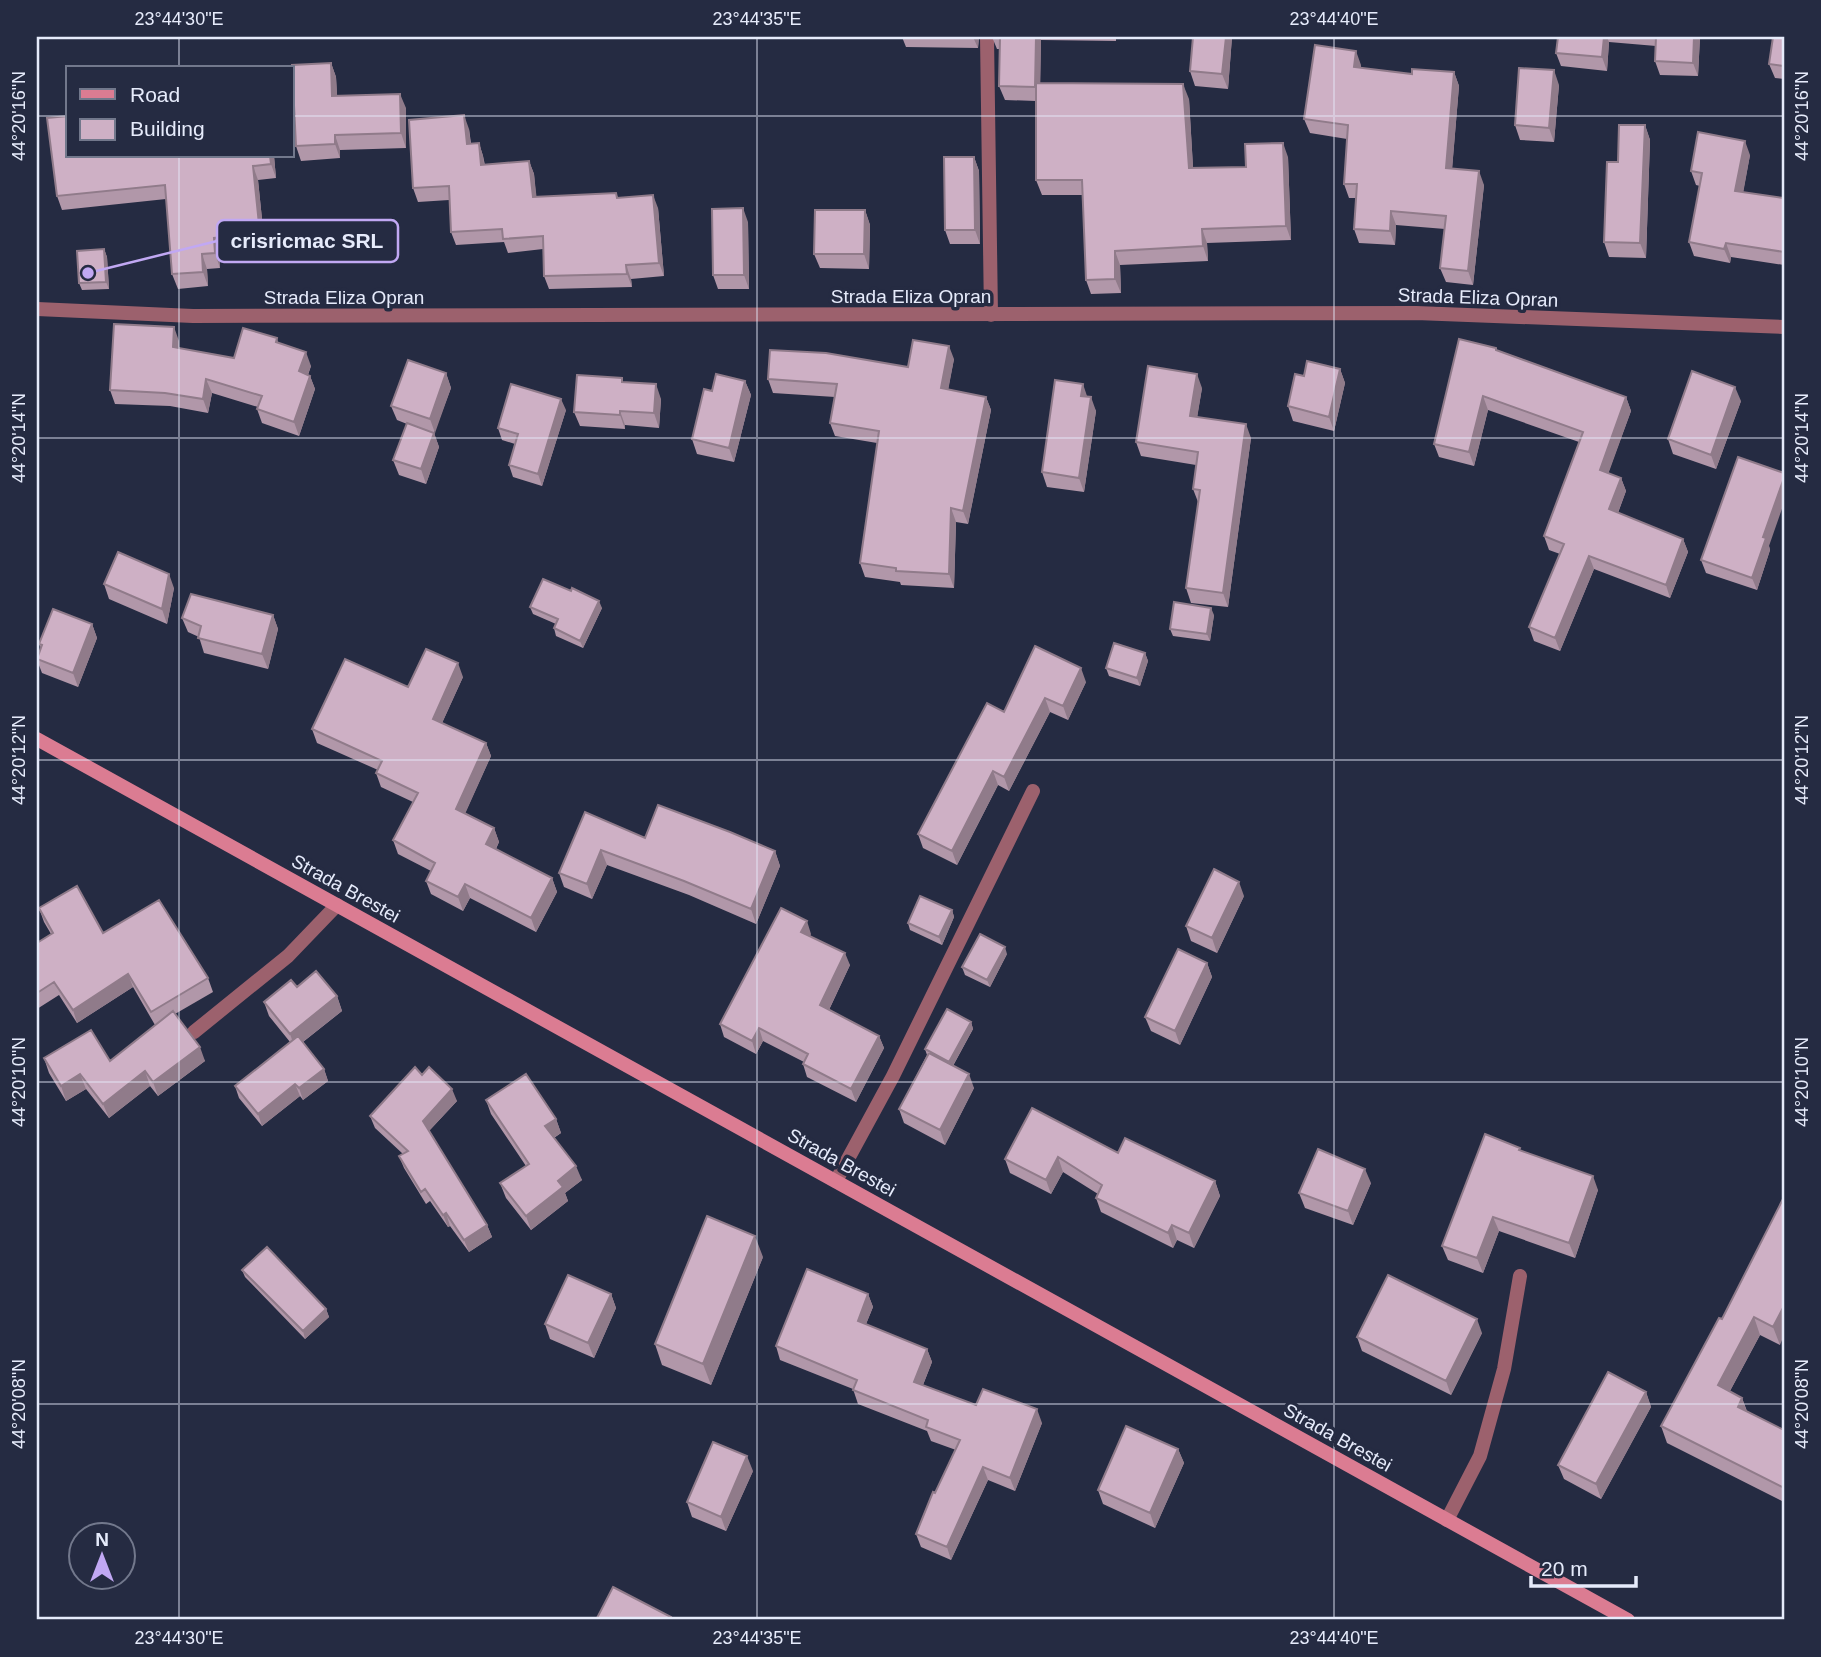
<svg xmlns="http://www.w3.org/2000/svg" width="1821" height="1657" font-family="Helvetica,sans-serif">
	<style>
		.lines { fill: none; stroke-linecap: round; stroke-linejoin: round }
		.minor { stroke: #9c616d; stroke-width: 14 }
		.secondary { stroke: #db7c92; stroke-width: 14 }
		.wall { fill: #b197a9 }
		.shaded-wall { fill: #907b8a }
		.building { fill: #ceb0c5; stroke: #907b8a; stroke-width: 2 }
		.ticks { fill: none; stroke: #e6ebfb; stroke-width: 2; stroke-opacity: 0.45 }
		.labels { text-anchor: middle; stroke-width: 7; stroke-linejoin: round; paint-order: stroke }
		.street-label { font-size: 19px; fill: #e6ebfb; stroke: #252b42 }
		.leader { fill: none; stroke: #c1a8f3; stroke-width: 2.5 }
		.callout-dot { fill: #c1a8f3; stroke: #252b42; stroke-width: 2.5 }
		.callout { fill: #252b42; stroke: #c1a8f3; stroke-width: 2.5 }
		.callout-label { font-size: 21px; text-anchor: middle; font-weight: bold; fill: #e6ebfb }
		.neatline { fill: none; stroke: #e6ebfb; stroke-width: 2.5 }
		.ticks-label { font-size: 18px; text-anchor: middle; fill: #e6ebfb }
	</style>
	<rect width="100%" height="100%" fill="#252b42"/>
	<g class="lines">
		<path class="minor" d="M 987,37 L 991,315
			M 37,309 L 193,316 L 1416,313 L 1784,327
			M 194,1032 L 288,956 L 337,905
			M 836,1181 L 893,1076 L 1033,791
			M 1447,1520 L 1480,1456 L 1504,1369 L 1520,1276"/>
		<path class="secondary" d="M 37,739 L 1628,1620"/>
	</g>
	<path class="wall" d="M 902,37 L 979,37 L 978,48 L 906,47 Z
		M 992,37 L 1116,37 L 1116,41 L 1041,40 L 1040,83 L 1189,99 L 1193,168 L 1246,167 L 1288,157 L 1291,240 L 1207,243 L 1208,261 L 1120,265 L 1121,293 L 1091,294 L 1086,280 L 1083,195 L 1042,195 L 1036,180 L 1036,101 L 1005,100 L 999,86 L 1000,49 L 997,49 Z
		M 1232,37 L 1228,89 L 1195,86 L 1190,71 Z
		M 1558,37 L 1700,37 L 1698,76 L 1660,75 L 1655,61 L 1656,46 L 1609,42 L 1607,71 L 1561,66 L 1556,53 Z
		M 1784,37 L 1784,79 L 1775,78 L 1769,64 Z
		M 331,63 L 336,77 L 337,96 L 406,108 L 406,148 L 340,150 L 340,158 L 301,161 L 296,146 Z
		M 1361,65 L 1361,68 L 1412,74 L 1454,72 L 1459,86 L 1452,169 L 1484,185 L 1473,285 L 1446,282 L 1440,268 L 1445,229 L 1396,225 L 1395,245 L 1359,243 L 1354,229 L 1356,198 L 1349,198 L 1344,184 L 1347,139 L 1310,133 L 1304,119 Z
		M 1559,85 L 1554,142 L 1520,140 L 1515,125 Z
		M 1645,125 L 1650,140 L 1646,258 L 1609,257 L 1604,242 L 1618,162 Z
		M 469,129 L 471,143 L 479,143 L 483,156 L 485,165 L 529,161 L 534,174 L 536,197 L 616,193 L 618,198 L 658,208 L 664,276 L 631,279 L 632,287 L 549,289 L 544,276 L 543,249 L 508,253 L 504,242 L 456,245 L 451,232 L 449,200 L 418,202 L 413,188 Z
		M 1750,155 L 1743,192 L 1784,198 L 1784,265 L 1731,257 L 1730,263 L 1694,256 L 1689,242 L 1700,186 L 1696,185 L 1691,171 Z
		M 274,156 L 276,178 L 258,180 L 265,248 L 219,253 L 220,268 L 207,269 L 208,286 L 178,289 L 172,274 L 166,199 L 62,210 L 57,196 Z
		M 974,157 L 979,171 L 980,244 L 950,244 L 945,230 Z
		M 865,210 L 870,225 L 869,269 L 820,268 L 814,254 Z
		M 748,222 L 749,289 L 718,289 L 713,275 Z
		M 104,249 L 107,257 L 109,289 L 82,290 L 79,283 Z
		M 277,338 L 278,343 L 311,366 L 308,375 L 310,376 L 315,389 L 299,436 L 262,423 L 257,409 L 258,407 L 212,393 L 208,413 L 170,406 L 115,404 L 110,390 L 179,341 L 179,348 L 234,358 Z
		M 1496,348 L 1497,350 L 1626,397 L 1631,411 L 1608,473 L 1621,478 L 1626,491 L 1618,513 L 1683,539 L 1688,552 L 1670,598 L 1594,569 L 1560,651 L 1534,641 L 1529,627 L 1560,554 L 1549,550 L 1544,536 L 1579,442 L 1488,410 L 1474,466 L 1439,457 L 1434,444 Z
		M 954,359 L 948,389 L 986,397 L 991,410 L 968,524 L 956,522 L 954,588 L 901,585 L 900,582 L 865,577 L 860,563 L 877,443 L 835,436 L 830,423 L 835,397 L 773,393 L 768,379 L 908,367 Z
		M 1340,369 L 1345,383 L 1334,431 L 1293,421 L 1288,406 Z
		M 446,373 L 451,388 L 434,433 L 439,447 L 426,484 L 399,475 L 393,460 L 407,424 L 397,420 L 391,406 Z
		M 622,378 L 623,382 L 661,399 L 659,428 L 625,425 L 625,429 L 580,426 L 574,412 Z
		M 745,381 L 751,395 L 734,462 L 697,454 L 692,439 L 712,391 Z
		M 1202,388 L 1197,417 L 1251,438 L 1228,607 L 1191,603 L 1186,588 L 1198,502 L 1193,489 L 1196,465 L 1141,456 L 1136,442 Z
		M 1088,397 L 1096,411 L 1084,492 L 1047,487 L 1042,472 Z
		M 1741,401 L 1716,469 L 1673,454 L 1668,439 Z
		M 566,410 L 542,486 L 513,477 L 509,465 L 515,444 L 502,440 L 498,428 Z
		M 1769,546 L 1770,550 L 1757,590 L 1706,573 L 1701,560 Z
		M 104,584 L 174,588 L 167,624 L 109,599 Z
		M 571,591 L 602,608 L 583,648 L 556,636 L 554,628 L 556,624 L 533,614 L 530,607 Z
		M 273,615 L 278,629 L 268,669 L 204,653 L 199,637 L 188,632 L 182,618 Z
		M 1214,615 L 1210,641 L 1173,636 L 1170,629 Z
		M 92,624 L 97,638 L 78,687 L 42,673 L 37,660 L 41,648 L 39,644 Z
		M 1145,653 L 1148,661 L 1140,686 L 1109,676 L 1106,668 Z
		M 463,677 L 442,723 L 486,743 L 491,756 L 465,813 L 494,828 L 499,842 L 496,849 L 552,878 L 557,892 L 536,932 L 470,898 L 463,911 L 431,894 L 426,881 L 431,871 L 398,854 L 393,840 L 413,802 L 381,787 L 376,773 L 378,770 L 317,743 L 312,729 L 408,687 Z
		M 1086,682 L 1068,720 L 1050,712 L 1009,791 L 998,785 L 957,865 L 923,848 L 918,834 L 1004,712 Z
		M 585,812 L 645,838 L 775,851 L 780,866 L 756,924 L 689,895 L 607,865 L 592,899 L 564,887 L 559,873 Z
		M 1244,896 L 1217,953 L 1191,941 L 1186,926 Z
		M 39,908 L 103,933 L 208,978 L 213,992 L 175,1014 L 205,1061 L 158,1096 L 150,1086 L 109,1118 L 86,1089 L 66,1101 L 49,1073 L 44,1058 L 110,1061 L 155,1025 L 133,987 L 77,1023 L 59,995 L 37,1009 L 37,943 L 51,934 L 44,922 Z
		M 952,910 L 954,917 L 942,945 L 910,930 L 908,923 Z
		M 811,934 L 810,936 L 850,965 L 829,1010 L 879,1036 L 884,1048 L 856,1102 L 807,1077 L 803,1064 L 804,1062 L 763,1041 L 756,1054 L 724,1037 L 720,1024 Z
		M 1007,954 L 990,987 L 965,975 L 962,967 Z
		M 1207,963 L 1212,977 L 1180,1045 L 1151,1031 L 1145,1017 Z
		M 297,987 L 337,996 L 342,1011 L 303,1042 L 324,1069 L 328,1081 L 303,1100 L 300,1096 L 262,1126 L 239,1098 L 235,1086 L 290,1042 L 269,1016 L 264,1002 Z
		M 971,1022 L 973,1029 L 953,1066 L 974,1088 L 945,1145 L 904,1123 L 899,1109 L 927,1055 L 925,1049 Z
		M 422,1075 L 457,1101 L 429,1131 L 487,1225 L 492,1237 L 469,1252 L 450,1226 L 448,1227 L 430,1201 L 426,1204 L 404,1168 L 399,1156 L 403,1154 L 375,1128 L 370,1116 Z
		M 486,1100 L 556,1119 L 561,1133 L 554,1138 L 582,1180 L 565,1193 L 568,1201 L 531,1230 L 506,1198 L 500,1183 L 526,1166 L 491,1114 Z
		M 1521,1151 L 1598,1190 L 1575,1258 L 1499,1231 L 1483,1273 L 1448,1260 L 1442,1246 Z
		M 1118,1153 L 1215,1181 L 1220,1196 L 1194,1248 L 1177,1240 L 1173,1248 L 1101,1212 L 1096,1198 L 1098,1194 L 1063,1172 L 1051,1194 L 1010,1173 L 1005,1159 Z
		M 1371,1183 L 1353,1225 L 1305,1208 L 1299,1193 Z
		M 1784,1197 L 1780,1345 L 1760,1335 L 1730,1391 L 1742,1398 L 1747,1411 L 1784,1430 L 1784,1502 L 1667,1443 L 1661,1426 L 1722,1319 Z
		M 763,1257 L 711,1385 L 662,1365 L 655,1344 Z
		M 242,1270 L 326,1309 L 329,1317 L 305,1339 L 245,1277 Z
		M 611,1294 L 616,1308 L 594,1358 L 550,1339 L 545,1324 Z
		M 868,1294 L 873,1307 L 866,1324 L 927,1349 L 932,1362 L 923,1385 L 976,1405 L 1042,1423 L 1015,1491 L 988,1480 L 951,1560 L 921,1547 L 916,1534 L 956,1450 L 931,1441 L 927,1431 L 858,1404 L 853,1389 L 780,1360 L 776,1346 Z
		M 1482,1333 L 1451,1395 L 1362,1351 L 1357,1337 Z
		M 1646,1392 L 1651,1407 L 1601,1499 L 1564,1479 L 1558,1465 Z
		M 1178,1449 L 1184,1463 L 1155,1528 L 1103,1504 L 1098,1490 Z
		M 753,1471 L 726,1531 L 692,1517 L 687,1502 Z"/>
	<path class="shaded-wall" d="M 973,37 L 979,37 L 978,48 Z
		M 1036,37 L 1040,37 L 1041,40 L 1040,101 L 1035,87 Z
		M 1226,37 L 1232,37 L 1228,89 L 1222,74 Z
		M 1604,37 L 1607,37 L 1609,42 L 1607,71 L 1602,57 Z
		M 1694,37 L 1700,37 L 1698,76 L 1693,63 Z
		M 1356,51 L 1361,65 L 1359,81 L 1354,67 Z
		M 331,63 L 336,77 L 338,110 L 332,96 Z
		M 1554,70 L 1559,85 L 1554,142 L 1549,128 Z
		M 1454,72 L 1459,86 L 1451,182 L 1446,168 Z
		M 1183,84 L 1189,99 L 1194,183 L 1189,168 Z
		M 400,94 L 406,108 L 406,148 L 401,133 Z
		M 464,115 L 469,129 L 472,157 L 467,144 Z
		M 1645,125 L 1650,140 L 1646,258 L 1640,243 Z
		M 335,135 L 340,150 L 340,158 L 335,144 Z
		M 1745,141 L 1750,155 L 1741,205 L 1735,191 Z
		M 479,143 L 483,156 L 486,178 L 481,165 Z
		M 1283,143 L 1288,157 L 1291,240 L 1286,226 Z
		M 270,156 L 274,156 L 276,178 L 271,164 Z
		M 974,157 L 979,171 L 980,244 L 975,230 Z
		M 529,161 L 534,174 L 538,210 L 533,197 Z
		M 253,166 L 258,180 L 265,248 L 260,234 Z
		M 1479,171 L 1484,185 L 1473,285 L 1468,271 Z
		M 653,195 L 658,208 L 664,276 L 659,263 Z
		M 743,208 L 748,222 L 749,289 L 744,275 Z
		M 865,210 L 870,225 L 869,269 L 864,254 Z
		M 1391,211 L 1396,225 L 1395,245 L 1390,231 Z
		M 1202,229 L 1207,243 L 1208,261 L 1203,246 Z
		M 214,238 L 219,253 L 220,268 L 215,253 Z
		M 1726,243 L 1731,257 L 1730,263 L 1724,249 Z
		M 104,249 L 107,257 L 109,289 L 106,282 Z
		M 1115,251 L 1120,265 L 1121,293 L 1115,279 Z
		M 202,254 L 207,269 L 208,286 L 203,272 Z
		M 626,265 L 631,279 L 632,287 L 627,274 Z
		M 174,327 L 179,341 L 178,360 L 173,347 Z
		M 949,346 L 954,359 L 946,402 L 941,388 Z
		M 306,352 L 311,366 L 304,385 L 299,371 Z
		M 1340,369 L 1345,383 L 1334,431 L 1329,417 Z
		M 446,373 L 451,388 L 435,433 L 430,419 Z
		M 1197,374 L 1202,388 L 1195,431 L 1190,416 Z
		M 310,376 L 315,389 L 299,436 L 294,422 Z
		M 206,379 L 212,393 L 208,413 L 203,399 Z
		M 745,381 L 751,395 L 734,462 L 729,448 Z
		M 656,384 L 661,399 L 659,428 L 654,413 Z
		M 1083,384 L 1088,399 L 1081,396 Z
		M 1735,387 L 1741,401 L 1716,469 L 1711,455 Z
		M 1483,396 L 1488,410 L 1474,466 L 1469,452 Z
		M 986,397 L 991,410 L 968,524 L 963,511 Z
		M 1091,397 L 1096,411 L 1084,492 L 1079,478 Z
		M 1626,397 L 1631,411 L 1605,483 L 1600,470 Z
		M 561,399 L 566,410 L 542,486 L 538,474 Z
		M 620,411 L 625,425 L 625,429 L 620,415 Z
		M 1246,424 L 1251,438 L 1228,607 L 1223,593 Z
		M 434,433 L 439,447 L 426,484 L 421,469 Z
		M 1621,478 L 1626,491 L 1614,523 L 1609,509 Z
		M 1784,478 L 1784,503 L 1769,546 L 1770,550 L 1757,590 L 1752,578 L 1763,537 Z
		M 951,508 L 956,522 L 954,588 L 949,574 Z
		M 1683,539 L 1688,552 L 1670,598 L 1666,585 Z
		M 1589,556 L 1594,569 L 1560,651 L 1555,638 Z
		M 169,574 L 174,588 L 167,624 L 162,609 Z
		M 599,601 L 602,608 L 583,648 L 580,641 Z
		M 1211,608 L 1214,615 L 1210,641 L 1207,634 Z
		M 273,615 L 278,629 L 268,669 L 262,654 Z
		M 92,624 L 97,638 L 78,687 L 73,673 Z
		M 1145,653 L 1148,661 L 1140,686 L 1137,678 Z
		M 458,663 L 463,677 L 438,732 L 433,719 Z
		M 1081,668 L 1086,682 L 1068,720 L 1063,706 Z
		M 1045,698 L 1050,712 L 1009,791 L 1004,777 Z
		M 486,743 L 491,756 L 461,823 L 456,809 Z
		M 993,771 L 998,785 L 957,865 L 952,851 Z
		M 494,828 L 499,842 L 491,858 L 486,844 Z
		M 601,850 L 607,865 L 592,899 L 587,884 Z
		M 775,851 L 780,866 L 756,924 L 751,909 Z
		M 552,878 L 557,892 L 536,932 L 531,918 Z
		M 1239,882 L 1244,896 L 1217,953 L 1212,938 Z
		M 465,884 L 470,898 L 463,911 L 458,897 Z
		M 952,910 L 954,917 L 942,945 L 939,937 Z
		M 807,921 L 811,934 L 806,945 L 801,932 Z
		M 1005,947 L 1007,954 L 990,987 L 987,980 Z
		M 845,953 L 850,965 L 825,1018 L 820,1005 Z
		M 1207,963 L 1212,977 L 1180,1045 L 1175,1031 Z
		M 128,974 L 133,987 L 77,1023 L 73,1010 Z
		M 337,996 L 342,1011 L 295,1048 L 290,1034 Z
		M 971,1022 L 973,1029 L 951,1069 L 949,1062 Z
		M 759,1028 L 763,1041 L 756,1054 L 752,1041 Z
		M 879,1036 L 884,1048 L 856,1102 L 851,1089 Z
		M 200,1047 L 205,1061 L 158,1096 L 153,1082 Z
		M 324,1069 L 328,1081 L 303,1100 L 299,1088 Z
		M 145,1071 L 150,1086 L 109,1118 L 103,1104 Z
		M 80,1074 L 86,1089 L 66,1101 L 61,1086 Z
		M 969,1074 L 974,1088 L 945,1145 L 940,1130 Z
		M 295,1084 L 300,1096 L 262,1126 L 258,1114 Z
		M 452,1089 L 457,1101 L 427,1133 L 423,1121 Z
		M 556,1119 L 561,1133 L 550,1140 L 545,1126 Z
		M 1058,1157 L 1063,1172 L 1051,1194 L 1046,1180 Z
		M 576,1166 L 582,1180 L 565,1193 L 568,1201 L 531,1230 L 526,1216 L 558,1181 Z
		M 1365,1169 L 1371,1183 L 1353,1225 L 1348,1211 Z
		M 1593,1176 L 1598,1190 L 1575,1258 L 1569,1243 Z
		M 1215,1181 L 1220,1196 L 1194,1248 L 1189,1233 Z
		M 446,1213 L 450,1226 L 448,1227 L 443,1215 Z
		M 1493,1217 L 1499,1231 L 1483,1273 L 1477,1258 Z
		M 487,1225 L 492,1237 L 469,1252 L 464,1240 Z
		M 1172,1225 L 1177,1240 L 1173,1248 L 1168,1233 Z
		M 755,1236 L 763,1257 L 711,1385 L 703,1364 Z
		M 611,1294 L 616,1308 L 594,1358 L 588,1343 Z
		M 868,1294 L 873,1307 L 862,1334 L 858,1321 Z
		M 1784,1306 L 1784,1335 L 1780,1345 L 1773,1327 Z
		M 326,1309 L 329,1317 L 305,1339 L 303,1331 Z
		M 1754,1317 L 1760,1335 L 1724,1402 L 1718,1385 Z
		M 1477,1319 L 1482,1333 L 1451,1395 L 1446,1381 Z
		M 927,1349 L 932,1362 L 919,1395 L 914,1382 Z
		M 1646,1392 L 1651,1407 L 1601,1499 L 1596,1484 Z
		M 1742,1398 L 1748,1415 L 1738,1407 Z
		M 1037,1409 L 1042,1423 L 1015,1491 L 1010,1478 Z
		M 1178,1449 L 1184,1463 L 1155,1528 L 1150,1513 Z
		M 747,1456 L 753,1471 L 726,1531 L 721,1517 Z
		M 983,1467 L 988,1480 L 951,1560 L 947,1547 Z"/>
	<path class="building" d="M 1000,37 L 1036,37 L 1035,87 L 999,86 Z
		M 1193,37 L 1226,37 L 1222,74 L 1190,71 Z
		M 1558,37 L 1604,37 L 1602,57 L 1556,53 Z
		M 1656,37 L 1694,37 L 1693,63 L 1655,61 Z
		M 1773,37 L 1784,37 L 1784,66 L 1769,64 Z
		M 1315,45 L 1356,51 L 1354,67 L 1412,74 L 1412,69 L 1454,72 L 1446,168 L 1479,171 L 1468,271 L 1440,268 L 1446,216 L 1391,211 L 1390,231 L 1354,229 L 1357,184 L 1344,184 L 1348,125 L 1304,119 Z
		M 331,63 L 332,96 L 400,94 L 401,133 L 335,135 L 335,144 L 296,146 L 292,65 Z
		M 1519,68 L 1554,70 L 1549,128 L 1515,125 Z
		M 1036,83 L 1183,84 L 1189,168 L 1246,167 L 1245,144 L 1283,143 L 1286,226 L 1202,229 L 1203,246 L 1115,251 L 1115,279 L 1086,280 L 1082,180 L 1036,180 Z
		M 464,115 L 467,144 L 479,143 L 481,165 L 529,161 L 533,197 L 616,193 L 617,198 L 653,195 L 659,263 L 626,265 L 627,274 L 544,276 L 543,236 L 503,239 L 502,229 L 451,232 L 449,186 L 413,188 L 409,120 Z
		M 68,116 L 68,156 L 270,156 L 271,164 L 253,166 L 260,234 L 214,238 L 215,253 L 202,254 L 203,272 L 172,274 L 165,185 L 57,196 L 47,118 Z
		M 1619,125 L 1645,125 L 1640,243 L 1604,242 L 1607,162 L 1618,162 Z
		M 1698,132 L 1745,141 L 1735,191 L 1784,198 L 1784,252 L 1726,243 L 1724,249 L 1689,242 L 1702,173 L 1691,171 Z
		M 944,157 L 974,157 L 975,230 L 945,230 Z
		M 743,208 L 744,275 L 713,275 L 712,209 Z
		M 815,210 L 865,210 L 864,254 L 814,254 Z
		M 104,249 L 106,282 L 79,283 L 77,251 Z
		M 114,324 L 174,327 L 173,347 L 234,358 L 243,328 L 277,338 L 276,342 L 306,352 L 299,371 L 310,376 L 294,422 L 257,409 L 262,396 L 206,379 L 203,399 L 165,393 L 110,390 Z
		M 1459,339 L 1496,348 L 1496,350 L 1626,397 L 1600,470 L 1621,478 L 1609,509 L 1683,539 L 1666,585 L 1589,556 L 1555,638 L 1529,627 L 1564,544 L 1544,536 L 1583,432 L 1483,396 L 1469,452 L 1434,444 Z
		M 913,340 L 949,346 L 941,388 L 986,397 L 963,511 L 951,508 L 949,574 L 896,571 L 896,568 L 860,563 L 879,431 L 830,423 L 837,384 L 768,379 L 770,350 L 826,353 L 908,367 Z
		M 408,360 L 446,373 L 430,419 L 391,406 Z
		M 1307,361 L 1340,369 L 1329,417 L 1288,406 L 1295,374 L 1304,376 Z
		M 1148,366 L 1197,374 L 1190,416 L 1246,424 L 1223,593 L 1186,588 L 1200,490 L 1193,489 L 1198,452 L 1136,442 Z
		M 1692,371 L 1735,387 L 1711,455 L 1668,439 Z
		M 716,374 L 745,381 L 729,448 L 692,439 L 704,389 L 712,391 Z
		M 577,375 L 622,378 L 622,382 L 656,384 L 654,413 L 620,411 L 620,415 L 574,412 Z
		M 1055,380 L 1083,384 L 1081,396 L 1091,397 L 1079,478 L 1042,472 Z
		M 511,384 L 561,399 L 538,474 L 509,465 L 518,434 L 498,428 Z
		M 407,423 L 434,433 L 421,469 L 393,460 Z
		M 1738,457 L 1784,473 L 1784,478 L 1763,537 L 1766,538 L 1752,578 L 1701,560 Z
		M 118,552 L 169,574 L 162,609 L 104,584 Z
		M 543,579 L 571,591 L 572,588 L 599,601 L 580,641 L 554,628 L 558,619 L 530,607 Z
		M 191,594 L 273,615 L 262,654 L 198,638 L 201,626 L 182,618 Z
		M 1174,602 L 1211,608 L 1207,634 L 1170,629 Z
		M 53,609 L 92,624 L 73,673 L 37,659 L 42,645 L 39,644 Z
		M 1114,643 L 1145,653 L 1137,678 L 1106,668 Z
		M 1035,646 L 1081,668 L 1063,706 L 1045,698 L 1004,777 L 993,771 L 952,851 L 918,834 L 987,703 L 1004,712 Z
		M 426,649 L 458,663 L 433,719 L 486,743 L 456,809 L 494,828 L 486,844 L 552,878 L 531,918 L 465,884 L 458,897 L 426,881 L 435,863 L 393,840 L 418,793 L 376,773 L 382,761 L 312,729 L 345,659 L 408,687 Z
		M 658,805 L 730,832 L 775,851 L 751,909 L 684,881 L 601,850 L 587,884 L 559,873 L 585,812 L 645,838 Z
		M 1214,869 L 1239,882 L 1212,938 L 1186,926 Z
		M 77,886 L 103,933 L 159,900 L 208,978 L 151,1012 L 128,974 L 73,1010 L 54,982 L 37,993 L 37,943 L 53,933 L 39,908 Z
		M 920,896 L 952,910 L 939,937 L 908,923 Z
		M 781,908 L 807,921 L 801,932 L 845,953 L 820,1005 L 879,1036 L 851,1089 L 803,1064 L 808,1054 L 759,1028 L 752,1041 L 720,1024 Z
		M 980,934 L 1005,947 L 987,980 L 962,967 Z
		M 1178,949 L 1207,963 L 1175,1031 L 1145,1017 Z
		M 316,971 L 337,996 L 290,1034 L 264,1002 L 291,980 L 297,987 Z
		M 947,1009 L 971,1022 L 949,1062 L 925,1049 Z
		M 173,1011 L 200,1047 L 153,1082 L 145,1071 L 103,1104 L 80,1074 L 61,1086 L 44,1058 L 91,1030 L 110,1061 Z
		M 298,1036 L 324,1069 L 299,1088 L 295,1084 L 258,1114 L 235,1086 Z
		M 929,1053 L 969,1074 L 940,1130 L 899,1109 Z
		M 415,1067 L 422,1075 L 429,1067 L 452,1089 L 423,1121 L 487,1225 L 464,1240 L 446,1213 L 443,1215 L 425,1189 L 421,1192 L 399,1156 L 408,1151 L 370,1116 Z
		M 526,1074 L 556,1119 L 545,1126 L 576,1166 L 558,1181 L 563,1187 L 526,1216 L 500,1183 L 529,1164 L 486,1100 Z
		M 1032,1108 L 1118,1153 L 1125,1138 L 1215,1181 L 1189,1233 L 1172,1225 L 1168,1233 L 1096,1198 L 1102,1185 L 1058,1157 L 1046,1180 L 1005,1159 Z
		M 1485,1134 L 1520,1148 L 1519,1150 L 1593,1176 L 1569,1243 L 1493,1217 L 1477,1258 L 1442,1246 Z
		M 1318,1149 L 1365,1169 L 1348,1211 L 1299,1193 Z
		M 1784,1197 L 1784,1306 L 1773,1327 L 1754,1317 L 1718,1385 L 1742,1398 L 1738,1407 L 1784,1430 L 1784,1488 L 1661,1426 L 1719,1318 L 1722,1319 Z
		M 707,1216 L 755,1236 L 703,1364 L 655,1344 Z
		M 267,1247 L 326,1309 L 303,1331 L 242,1270 Z
		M 807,1269 L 868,1294 L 858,1321 L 927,1349 L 914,1382 L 976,1405 L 983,1389 L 1037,1409 L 1010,1478 L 983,1467 L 947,1547 L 916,1534 L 933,1492 L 935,1493 L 960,1440 L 926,1427 L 928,1420 L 853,1390 L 857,1380 L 776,1346 Z
		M 568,1275 L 611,1294 L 588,1343 L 545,1324 Z
		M 1388,1275 L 1477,1319 L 1446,1381 L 1357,1337 Z
		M 1608,1372 L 1646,1392 L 1596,1484 L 1558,1465 Z
		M 1126,1426 L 1178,1449 L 1150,1513 L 1098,1490 Z
		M 713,1442 L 747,1456 L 721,1517 L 687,1502 Z
		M 613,1587 L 671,1617 L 670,1620 L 596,1620 Z"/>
	<path class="ticks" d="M 179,37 L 179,68M 757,37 L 757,1620M 1334,37 L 1334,1620M 37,116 L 68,116M 292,116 L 1784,116M 179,156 L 179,1620M 37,438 L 1784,438M 37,760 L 1784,760M 37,1082 L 1784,1082M 37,1404 L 1784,1404"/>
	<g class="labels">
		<g class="street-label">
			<text x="911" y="303">Strada Eliza Opran</text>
			<text x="344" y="304">Strada Eliza Opran</text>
			<text transform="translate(1478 297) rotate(2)" y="7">Strada Eliza Opran</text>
			<text transform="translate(346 888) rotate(29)" y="7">Strada Brestei</text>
			<text transform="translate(842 1162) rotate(29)" y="7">Strada Brestei</text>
			<text transform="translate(1338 1437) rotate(29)" y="7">Strada Brestei</text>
		</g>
	</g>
	<path class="leader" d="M88 273L217 241"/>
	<circle class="callout-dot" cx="88" cy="273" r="7"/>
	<rect class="callout" x="217" y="220" width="181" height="42" rx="7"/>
	<g class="callout-label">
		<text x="307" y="248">crisricmac SRL</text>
	</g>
	<rect width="1821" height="1657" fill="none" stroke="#252b42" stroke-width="77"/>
	<rect x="66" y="66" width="228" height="91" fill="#252b42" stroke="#72788c" stroke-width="2"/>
	<rect x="80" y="89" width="35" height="10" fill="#db7c92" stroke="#72788c" stroke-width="2"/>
	<text x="130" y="102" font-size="21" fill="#e6ebfb">Road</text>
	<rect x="80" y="119" width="35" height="21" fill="#ceb0c5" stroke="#72788c" stroke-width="2"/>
	<text x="130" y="136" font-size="21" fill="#e6ebfb">Building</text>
	<g transform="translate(102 1556)"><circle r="33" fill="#252b42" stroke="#72788c" stroke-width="2"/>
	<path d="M0-5L12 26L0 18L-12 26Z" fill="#c1a8f3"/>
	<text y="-10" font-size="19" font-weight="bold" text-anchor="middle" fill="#e6ebfb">N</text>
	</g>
	<path d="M1531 1576v10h105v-10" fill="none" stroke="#e6ebfb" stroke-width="3.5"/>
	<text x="1541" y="1576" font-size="21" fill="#e6ebfb" stroke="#252b42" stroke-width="5" paint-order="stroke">20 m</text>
	<rect x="38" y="38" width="1745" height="1580" class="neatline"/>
	<g class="ticks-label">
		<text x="179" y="25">23°44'30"E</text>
		<text x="757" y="25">23°44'35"E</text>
		<text x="1334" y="25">23°44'40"E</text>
		<text transform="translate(19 116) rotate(-90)" y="6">44°20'16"N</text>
		<text transform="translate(1802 116) rotate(-90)" y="6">44°20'16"N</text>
		<text transform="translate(19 438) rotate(-90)" y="6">44°20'14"N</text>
		<text transform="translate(1802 438) rotate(-90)" y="6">44°20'14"N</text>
		<text transform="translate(19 760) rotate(-90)" y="6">44°20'12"N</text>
		<text transform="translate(1802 760) rotate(-90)" y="6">44°20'12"N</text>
		<text transform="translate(19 1082) rotate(-90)" y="6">44°20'10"N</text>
		<text transform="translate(1802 1082) rotate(-90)" y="6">44°20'10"N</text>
		<text transform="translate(19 1404) rotate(-90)" y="6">44°20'08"N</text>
		<text transform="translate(1802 1404) rotate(-90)" y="6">44°20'08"N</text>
		<text x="179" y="1644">23°44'30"E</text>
		<text x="757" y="1644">23°44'35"E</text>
		<text x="1334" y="1644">23°44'40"E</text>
	</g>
</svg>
